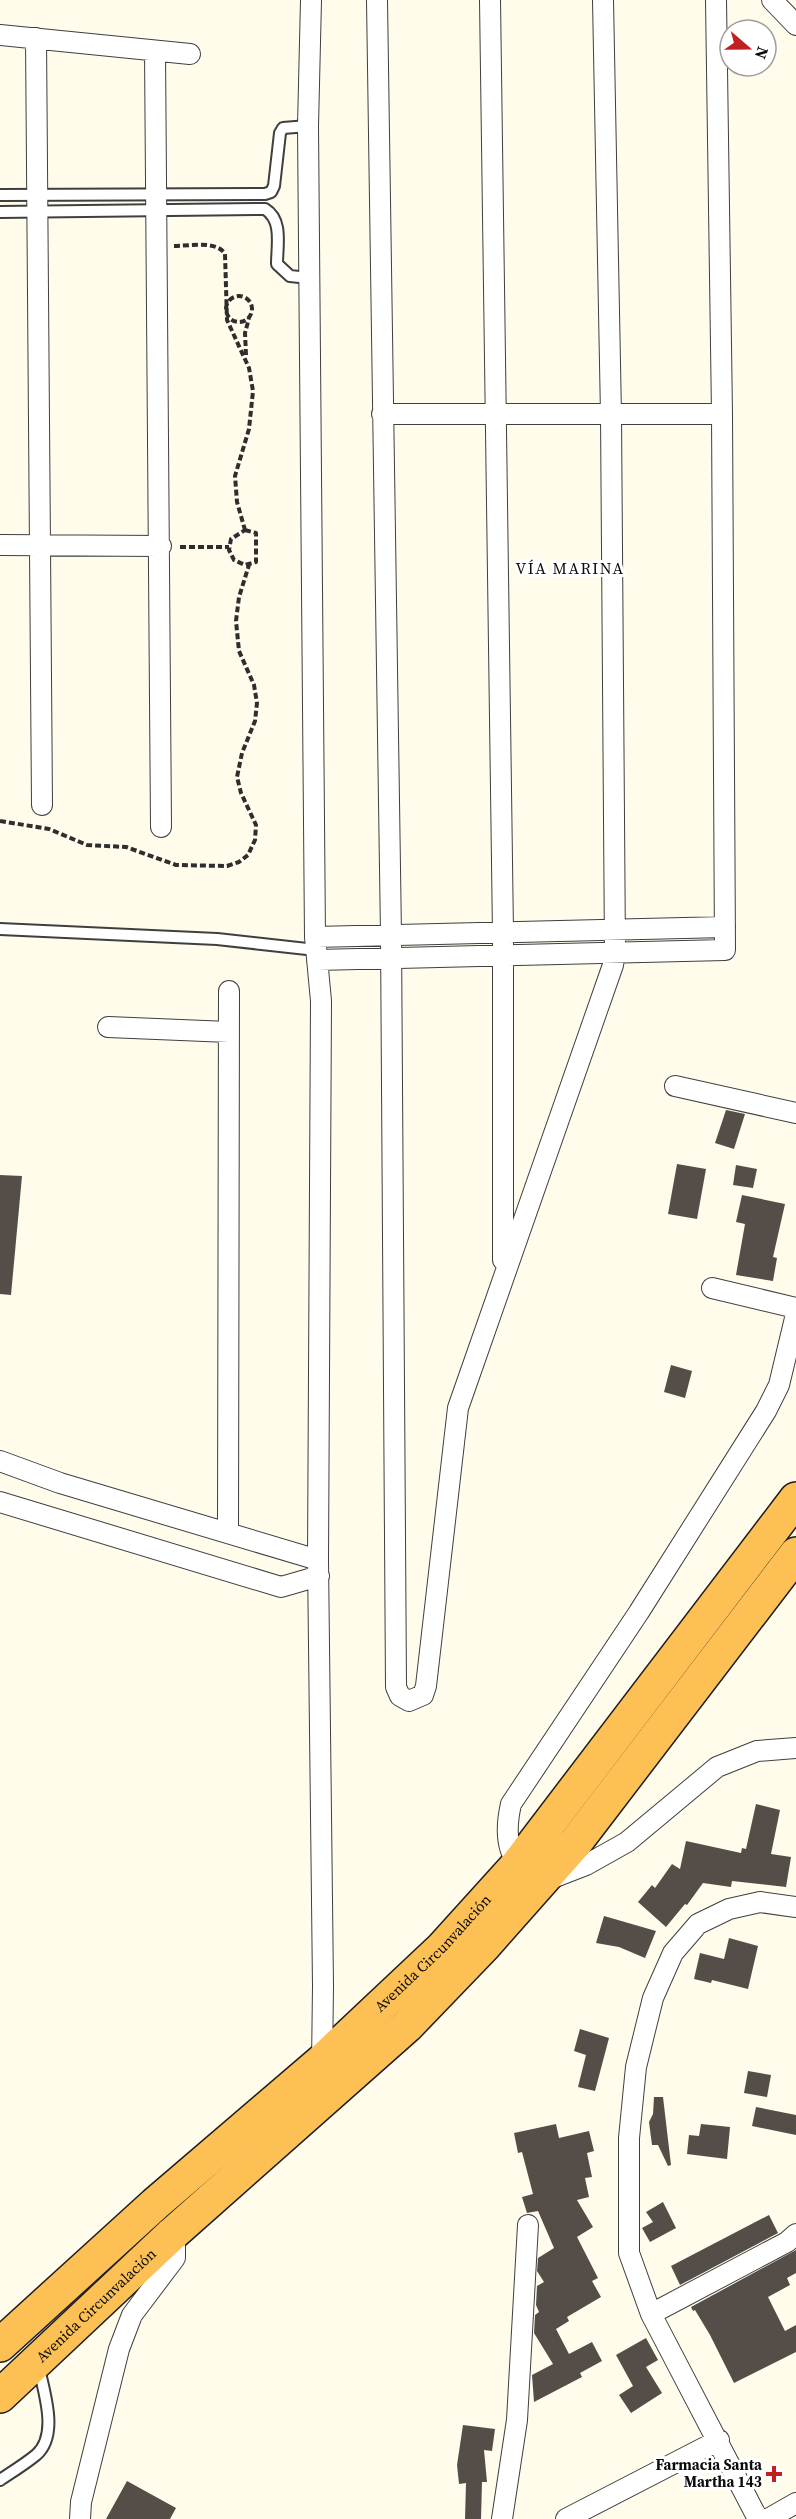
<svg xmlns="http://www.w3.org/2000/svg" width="796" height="2519" font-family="'Source Serif 4',serif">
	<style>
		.building { fill: #554e48 }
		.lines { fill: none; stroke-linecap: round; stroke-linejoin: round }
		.service-casing { stroke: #3f3f3f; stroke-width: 14 }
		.minor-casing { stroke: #3f3f3f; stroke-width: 22 }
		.trunk-casing { stroke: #1d1d1d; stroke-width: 36 }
		.path { stroke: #2e2e2e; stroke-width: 4; stroke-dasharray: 6 3; stroke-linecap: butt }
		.service { stroke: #fff; stroke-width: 10 }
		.minor { stroke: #fff; stroke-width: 20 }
		.trunk { stroke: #fcc055; stroke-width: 33 }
		.poi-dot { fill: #c11f21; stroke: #fff; stroke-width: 2 }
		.labels { text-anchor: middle; stroke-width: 6; stroke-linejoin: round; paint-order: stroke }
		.street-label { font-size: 15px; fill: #0c0c0c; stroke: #fff }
		.poi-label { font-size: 15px; font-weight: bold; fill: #0c0c0c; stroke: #fff; text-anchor: end }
		.neighbourhood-label { font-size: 16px; letter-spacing: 1.5px; fill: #0c0c0c; stroke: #fff }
	</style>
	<rect width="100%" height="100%" fill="#fffceb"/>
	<path class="building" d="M 726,1110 L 745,1114 L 734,1149 L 715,1143 Z
		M 677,1164 L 706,1169 L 697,1219 L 668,1214 Z
		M 736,1165 L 757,1169 L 753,1188 L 733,1185 Z
		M 0,1175 L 22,1176 L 11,1295 L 0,1294 Z
		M 742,1195 L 785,1204 L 773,1257 L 777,1258 L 773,1281 L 736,1275 L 745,1224 L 736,1222 Z
		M 671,1365 L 692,1371 L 685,1398 L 664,1392 Z
		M 756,1804 L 780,1810 L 771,1854 L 791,1857 L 786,1887 L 732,1881 L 731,1887 L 703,1883 L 687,1905 L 685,1904 L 666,1927 L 638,1902 L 652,1885 L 655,1888 L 672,1864 L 680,1869 L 686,1841 L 741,1853 L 742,1848 L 746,1849 Z
		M 604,1916 L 656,1931 L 645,1958 L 619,1947 L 596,1943 Z
		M 729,1938 L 758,1946 L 748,1989 L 712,1980 L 711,1983 L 694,1979 L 700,1953 L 724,1959 Z
		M 580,2029 L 609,2038 L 595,2091 L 578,2087 L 586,2055 L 574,2051 Z
		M 748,2071 L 771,2075 L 767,2097 L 744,2093 Z
		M 654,2097 L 663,2097 L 671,2165 L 668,2166 L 658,2145 L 652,2145 L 649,2122 L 653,2114 Z
		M 756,2107 L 796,2115 L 796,2135 L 752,2126 Z
		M 556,2124 L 559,2138 L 589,2131 L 594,2151 L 587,2153 L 592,2177 L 585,2178 L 589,2197 L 577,2200 L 593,2227 L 577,2237 L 598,2278 L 592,2281 L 601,2297 L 567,2317 L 569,2321 L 556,2329 L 569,2354 L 592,2342 L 602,2361 L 580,2373 L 582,2377 L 534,2402 L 532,2375 L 553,2364 L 534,2333 L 535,2315 L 539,2312 L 536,2305 L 537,2286 L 544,2282 L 537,2271 L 538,2258 L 554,2248 L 538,2211 L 527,2213 L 522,2197 L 533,2194 L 522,2152 L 518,2153 L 514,2133 Z
		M 701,2124 L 730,2127 L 727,2159 L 687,2154 L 689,2135 L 699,2136 Z
		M 663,2202 L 676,2228 L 650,2242 L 642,2228 L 653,2222 L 646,2212 Z
		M 769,2215 L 778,2233 L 680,2285 L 671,2266 Z
		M 796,2250 L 796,2273 L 787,2278 L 790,2285 L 768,2297 L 785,2331 L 796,2325 L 796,2352 L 734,2383 L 710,2335 L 695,2310 L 693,2311 L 691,2307 Z
		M 646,2338 L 658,2360 L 646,2367 L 662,2393 L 631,2413 L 619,2395 L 633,2386 L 616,2355 Z
		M 463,2425 L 495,2429 L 492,2451 L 484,2450 L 487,2482 L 482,2482 L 481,2519 L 465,2519 L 466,2483 L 459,2484 L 457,2465 Z
		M 127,2481 L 176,2508 L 170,2519 L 106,2519 Z"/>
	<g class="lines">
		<defs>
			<path id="service" d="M 0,195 L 265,194 L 271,192 L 274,186 L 280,133 L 283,128 L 308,126
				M 0,212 L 265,209 C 283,220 277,245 277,264 L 290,276 L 309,278
				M 0,929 L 217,939 L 316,950
				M 0,2480 C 12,2472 25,2464 36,2455 C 59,2435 44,2393 39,2368"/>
			<path id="minor" d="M 311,0 L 308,126 L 315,937 L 321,1001 L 318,1560 L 323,1986 L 322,2065
				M 377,0 L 391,935 L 396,1687 L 400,1696 L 409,1701 L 423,1695 L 426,1686 L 458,1408 L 613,965 L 615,952 L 611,415 L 603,0
				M 490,0 L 503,933 L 503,1260
				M 772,0 L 796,25
				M 0,35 L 190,54
				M 36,38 L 42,805
				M 155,51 L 161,827
				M 382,414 L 722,414
				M 0,545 L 161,546
				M 315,937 L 725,927
				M 317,960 L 725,950 L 722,414 L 716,0
				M 108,1027 L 229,1032
				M 675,1086 L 796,1113
				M 712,1288 L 796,1308
				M 0,1461 L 60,1483 L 318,1560
				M 0,1502 L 281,1587 L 319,1576
				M 228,1533 L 229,991
				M 523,1868 C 504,1852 506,1826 511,1804 L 639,1612 L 766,1411 L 779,1385 L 796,1314
				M 550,1879 L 586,1865 L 627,1842 L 717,1767 L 757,1751 L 796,1748
				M 651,2314 L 787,2242 L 796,2234
				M 80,2519 L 81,2502 L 119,2349 L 132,2315 L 175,2258 L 175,2247 L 167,2230
				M 502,2519 L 517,2420 L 528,2225
				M 566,2519 L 719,2440
				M 758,2519 L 651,2314 L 629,2253 L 629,2138 L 636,2067 L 653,1998 L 673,1953 L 698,1924 L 729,1909 L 760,1902 L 796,1907
				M 768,2519 L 796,2503"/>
			<g id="trunk">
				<path id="s1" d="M 0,2345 L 155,2204 L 322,2061 L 442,1948 L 518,1864 L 796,1499"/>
				<path id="s2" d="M 0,2396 L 170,2236 L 407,2026 L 484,1946 L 576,1842 L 796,1554"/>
			</g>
		</defs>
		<use href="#service" class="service-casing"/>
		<use href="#minor" class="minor-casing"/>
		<use href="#trunk" class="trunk-casing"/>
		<path class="path" d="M 174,246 C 188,246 217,240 225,254 L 227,320 L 249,368 L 253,391 L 249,429 L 235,476 L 237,502 L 245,530
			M226 309a13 13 0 1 1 26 0a13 13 0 1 1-26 0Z
			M 246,355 L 245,333 L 249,318
			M 245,530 L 256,533 L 256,562 L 245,565 L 234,560 L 229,550 L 231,539 Z
			M 180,547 L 229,547
			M 0,821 L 49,829 L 87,845 L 126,847 L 176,865 L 227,866 L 239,862 L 248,855 L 255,840 L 256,825 L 241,793 L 237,777 L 242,753 L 255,721 L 257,703 L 254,685 L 239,651 L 236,621 L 239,597 L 249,565"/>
		<use href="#service" class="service"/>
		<use href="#minor" class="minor"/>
		<use href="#trunk" class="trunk"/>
	</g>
	<path class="poi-dot" d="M771 2465h6v6h6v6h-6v6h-6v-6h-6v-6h6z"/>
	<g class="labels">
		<g class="street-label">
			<text dy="5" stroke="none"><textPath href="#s1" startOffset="584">Avenida Circunvalación</textPath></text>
			<text dy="5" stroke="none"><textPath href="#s2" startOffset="132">Avenida Circunvalación</textPath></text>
		</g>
		<g class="poi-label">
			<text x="762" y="2470">Farmacia Santa<tspan x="762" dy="17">Martha 143</tspan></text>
		</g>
		<g class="neighbourhood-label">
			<text x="570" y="574">VÍA MARINA</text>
		</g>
	</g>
	<g transform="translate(748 48) rotate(110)"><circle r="28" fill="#ffffff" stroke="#9e9e9e" stroke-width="1.5"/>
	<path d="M0-4.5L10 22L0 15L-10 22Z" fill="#c11f21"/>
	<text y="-9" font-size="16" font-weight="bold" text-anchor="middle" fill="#0c0c0c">N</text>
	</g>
</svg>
